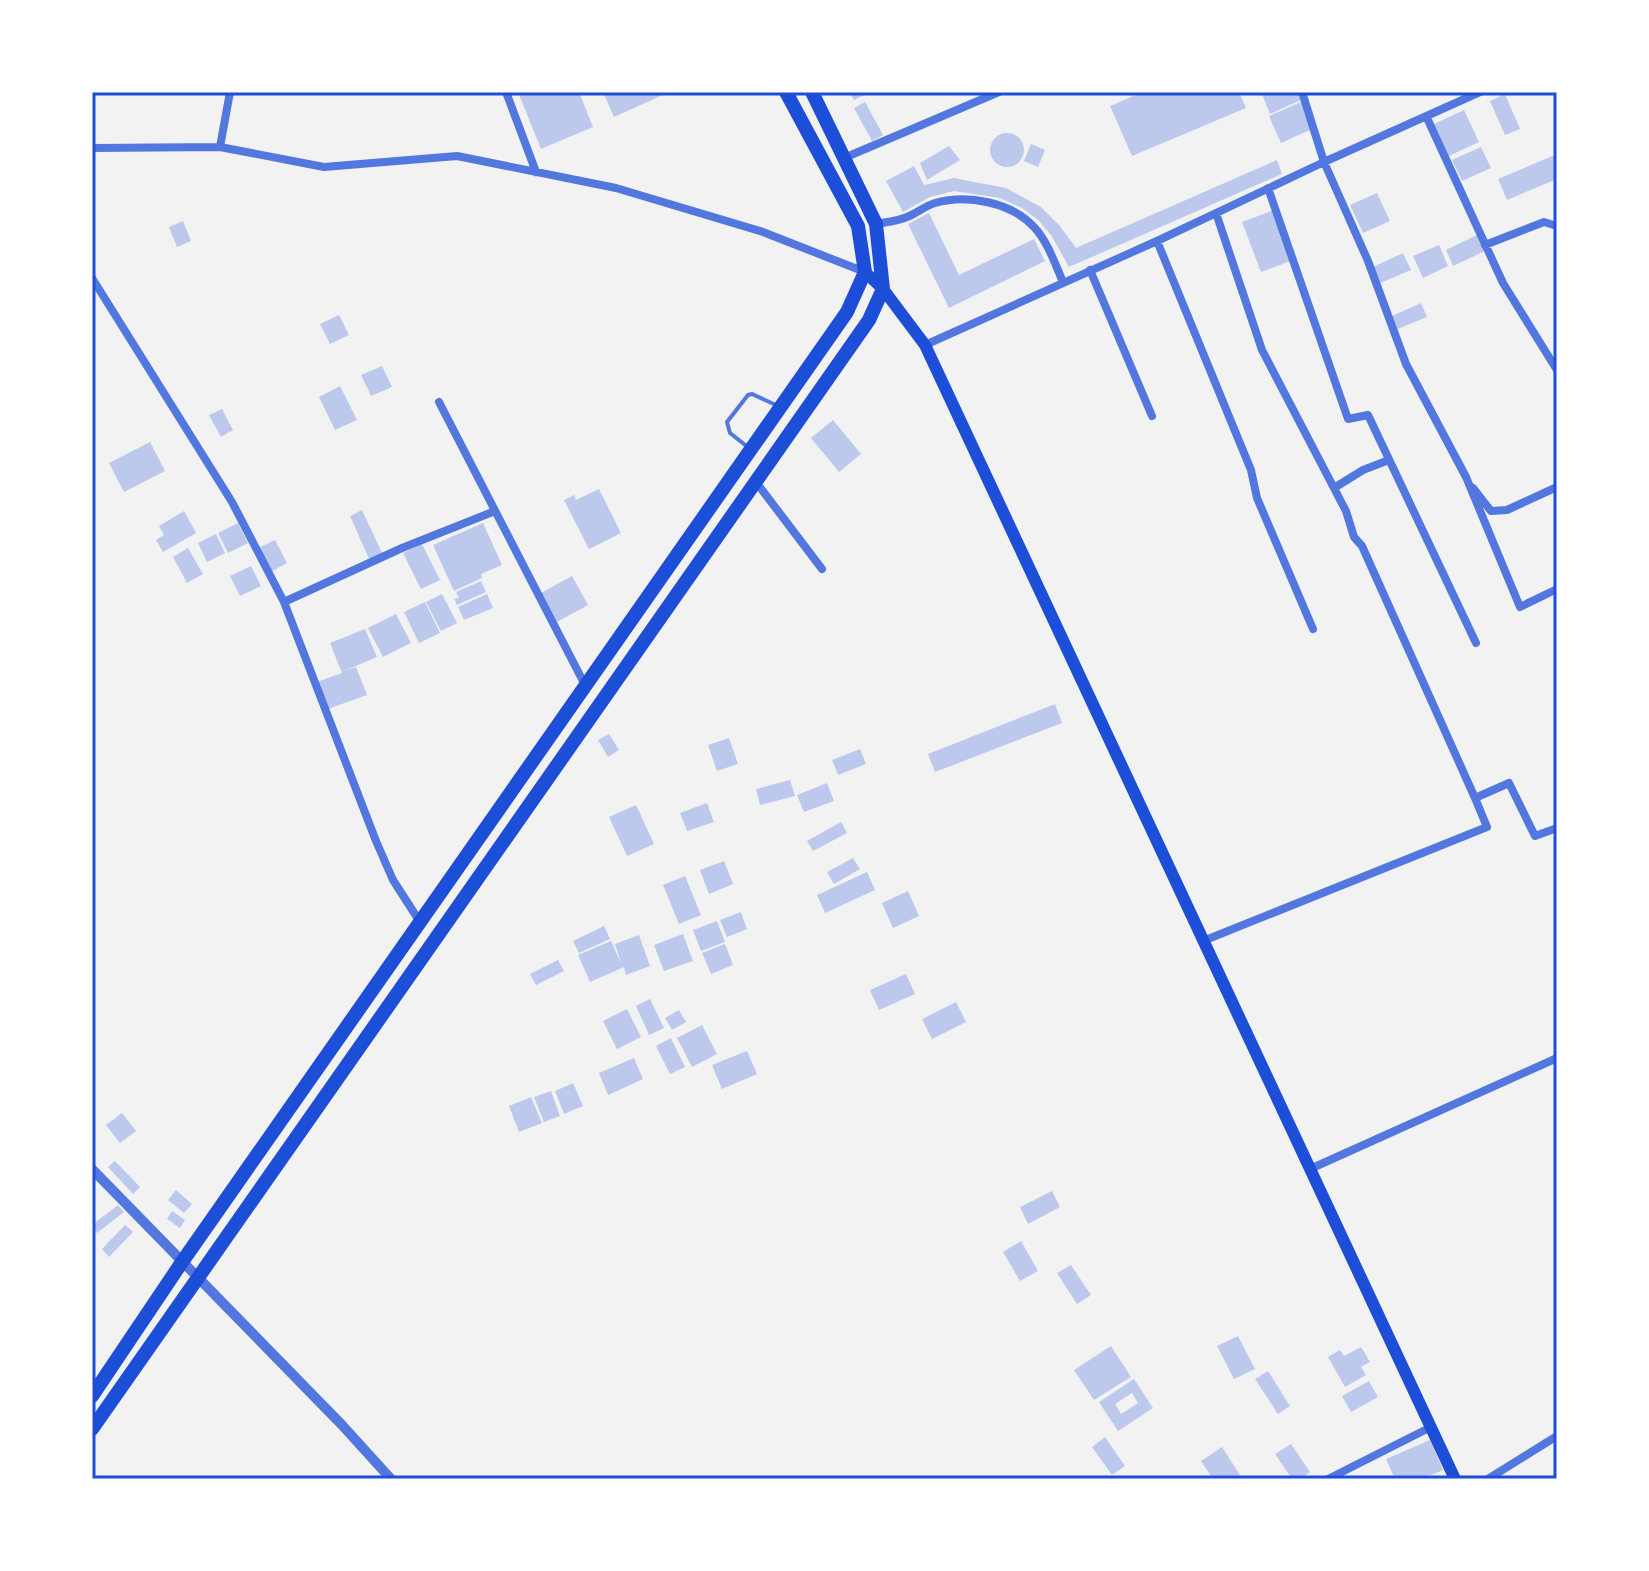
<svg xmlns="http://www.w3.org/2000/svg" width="1649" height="1571" font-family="Ubuntu,sans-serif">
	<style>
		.building { fill: #bdc9ec; fill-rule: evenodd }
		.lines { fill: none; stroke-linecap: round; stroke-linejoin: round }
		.service { stroke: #5277de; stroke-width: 4 }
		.minor { stroke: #5277de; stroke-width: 8 }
		.tertiary { stroke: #5277de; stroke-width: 10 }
		.secondary { stroke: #1d4ed8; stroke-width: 12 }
		.primary { stroke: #1d4ed8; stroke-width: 14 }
		.neatline { fill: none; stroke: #1d4ed8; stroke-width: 3 }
	</style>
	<rect width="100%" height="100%" fill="#f2f2f2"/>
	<path class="building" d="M 518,92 L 579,92 L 593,127 L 541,149 Z
		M 603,92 L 664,92 L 665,94 L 614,117 Z
		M 849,92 L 862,92 L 864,95 L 854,100 Z
		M 1143,92 L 1239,92 L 1246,108 L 1132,156 L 1110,106 Z
		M 1266,92 L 1297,92 L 1301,100 L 1270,114 L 1262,94 Z
		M 1505,94 L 1520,129 L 1505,135 L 1490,101 Z
		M 865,102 L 883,135 L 872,141 L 854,108 Z
		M 1301,102 L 1312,129 L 1281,143 L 1269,116 Z
		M 1464,110 L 1479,142 L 1449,156 L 1434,124 Z
		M990 150a17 17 0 1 1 34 0a17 17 0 1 1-34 0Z
		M 1031,144 L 1045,150 L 1038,167 L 1024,161 Z
		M 949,146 L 960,160 L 927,180 L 920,163 Z
		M 1481,147 L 1491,168 L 1462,181 L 1452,160 Z
		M 1557,154 L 1557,179 L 1507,200 L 1498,179 Z
		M 1277,160 L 1282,174 L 1069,267 L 1051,235 L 1038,220 L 1022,208 L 1000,198 L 954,191 L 930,197 L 903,212 L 886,181 L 914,166 L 924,185 L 954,178 L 1006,188 L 1041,207 L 1059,225 L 1076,248 Z
		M 1377,193 L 1390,221 L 1363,233 L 1350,205 Z
		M 1274,210 L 1293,260 L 1261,272 L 1242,222 Z
		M 929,213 L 959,275 L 1034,239 L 1045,261 L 949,308 L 908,224 Z
		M 183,221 L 191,241 L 177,247 L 169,227 Z
		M 1479,234 L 1487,250 L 1453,266 L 1446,250 Z
		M 1439,245 L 1448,266 L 1423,278 L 1413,256 Z
		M 1403,253 L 1411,270 L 1380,283 L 1373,267 Z
		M 1421,303 L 1427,317 L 1395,330 L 1390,317 Z
		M 339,315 L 349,335 L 330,344 L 320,324 Z
		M 382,366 L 392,387 L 371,396 L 361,375 Z
		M 340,386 L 357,420 L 335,430 L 319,397 Z
		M 222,409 L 233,430 L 221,437 L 209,415 Z
		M 833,420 L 861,454 L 839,472 L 811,438 Z
		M 150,442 L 165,471 L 124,492 L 109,463 Z
		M 599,489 L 621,533 L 589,549 L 564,500 L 574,495 L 576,500 Z
		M 362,510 L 383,555 L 370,561 L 350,516 Z
		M 184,511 L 196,533 L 163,552 L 156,540 L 164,535 L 159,526 Z
		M 238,523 L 248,543 L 228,553 L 218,533 Z
		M 483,523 L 502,565 L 481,574 L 482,578 L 454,591 L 433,545 Z
		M 216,534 L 225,553 L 207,562 L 198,543 Z
		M 275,540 L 287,563 L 271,572 L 258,548 Z
		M 422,544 L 440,580 L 421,589 L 403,553 Z
		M 188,548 L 203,574 L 187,583 L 173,557 Z
		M 251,566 L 261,586 L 240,596 L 230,576 Z
		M 572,576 L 588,605 L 557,622 L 541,593 Z
		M 481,581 L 486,592 L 457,605 L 454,599 L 459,598 L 456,592 Z
		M 442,594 L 457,623 L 441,631 L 426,602 Z
		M 487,594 L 493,608 L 464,620 L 458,607 Z
		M 425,602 L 440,633 L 419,643 L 404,612 Z
		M 396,614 L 411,643 L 383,657 L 368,628 Z
		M 365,629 L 377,657 L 344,671 L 356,667 L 367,695 L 328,709 L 317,682 L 342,673 L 330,643 Z
		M 1055,704 L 1062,723 L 935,772 L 928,754 Z
		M 609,734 L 619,750 L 608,757 L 598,740 Z
		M 729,738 L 738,764 L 717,771 L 708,745 Z
		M 860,749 L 866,764 L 838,775 L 832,760 Z
		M 790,780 L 795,796 L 760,805 L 756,789 Z
		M 827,783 L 834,801 L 804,812 L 797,795 Z
		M 707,803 L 714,822 L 687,831 L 680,813 Z
		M 636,805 L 654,844 L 627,856 L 609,817 Z
		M 841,822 L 847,833 L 813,851 L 807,841 Z
		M 853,858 L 860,869 L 834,884 L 827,872 Z
		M 724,861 L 733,884 L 709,894 L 700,870 Z
		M 867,872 L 875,890 L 825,913 L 817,895 Z
		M 685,876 L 701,915 L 679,924 L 663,885 Z
		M 908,891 L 919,916 L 893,928 L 882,903 Z
		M 741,912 L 747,929 L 727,937 L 720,920 Z
		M 717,921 L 725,942 L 701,951 L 693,930 Z
		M 604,926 L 610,939 L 579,953 L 573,941 Z
		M 683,934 L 693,961 L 664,971 L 654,945 Z
		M 639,935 L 650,966 L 626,975 L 624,967 L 590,982 L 578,955 L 611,941 L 621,963 L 615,944 Z
		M 725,944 L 733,965 L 711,974 L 702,953 Z
		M 558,960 L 564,971 L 536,985 L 530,974 Z
		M 906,974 L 915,994 L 879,1010 L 870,990 Z
		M 650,999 L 664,1028 L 649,1035 L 636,1006 Z
		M 956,1002 L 966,1022 L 932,1039 L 922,1019 Z
		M 627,1009 L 641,1037 L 617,1049 L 603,1021 Z
		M 679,1010 L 686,1022 L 672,1030 L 665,1018 Z
		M 702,1025 L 717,1054 L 692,1067 L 677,1038 Z
		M 671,1038 L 685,1067 L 670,1074 L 656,1046 Z
		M 747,1051 L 757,1074 L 722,1089 L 712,1065 Z
		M 634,1058 L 643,1079 L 608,1095 L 599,1073 Z
		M 573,1083 L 583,1106 L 564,1114 L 555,1091 Z
		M 551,1091 L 560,1116 L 544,1122 L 534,1097 Z
		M 531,1097 L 542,1123 L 519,1132 L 509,1106 Z
		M 122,1113 L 136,1131 L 120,1143 L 106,1125 Z
		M 115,1161 L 140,1187 L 133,1194 L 108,1167 Z
		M 176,1190 L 192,1204 L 184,1213 L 168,1200 Z
		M 1052,1191 L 1060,1207 L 1028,1224 L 1020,1207 Z
		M 118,1205 L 124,1212 L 97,1233 L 92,1225 Z
		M 172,1211 L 185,1220 L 180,1228 L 167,1219 Z
		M 125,1225 L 133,1232 L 109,1257 L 102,1249 Z
		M 1021,1241 L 1038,1271 L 1020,1281 L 1003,1252 Z
		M 1071,1265 L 1091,1295 L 1077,1304 L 1057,1273 Z
		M 1238,1336 L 1255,1369 L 1234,1379 L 1217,1346 Z
		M 1111,1346 L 1131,1377 L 1094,1400 L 1074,1370 Z
		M 1361,1347 L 1370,1362 L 1361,1367 L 1366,1375 L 1345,1387 L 1328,1357 L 1340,1350 L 1344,1356 Z
		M 1268,1371 L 1290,1406 L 1278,1414 L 1255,1379 Z
		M 1134,1379 L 1153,1408 L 1118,1431 L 1099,1402 ZM 1132,1393 L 1138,1403 L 1121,1414 L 1115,1404 Z
		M 1369,1381 L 1378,1397 L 1351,1412 L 1342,1396 Z
		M 1105,1437 L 1125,1466 L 1112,1475 L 1092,1447 Z
		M 1430,1440 L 1443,1470 L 1422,1479 L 1395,1479 L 1386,1459 Z
		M 1291,1444 L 1310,1472 L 1300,1479 L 1292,1479 L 1275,1454 Z
		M 1222,1447 L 1240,1475 L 1234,1479 L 1213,1479 L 1201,1461 Z"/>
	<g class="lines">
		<path class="service" d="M 749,448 L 730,433 L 727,422 L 748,395 L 752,394 L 778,406"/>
		<path class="minor" d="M 230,92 L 220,147 L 324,167 L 457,156 L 616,188 L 763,232 L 865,272
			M 506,92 L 536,172
			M 1302,92 L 1324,162 L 1480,92
			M 1427,118 L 1503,283 L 1557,370
			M 92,148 L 220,147
			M 844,158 L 999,92
			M 1268,188 L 1348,419 L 1368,415 L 1476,643
			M 1216,213 L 1262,350 L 1346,511 L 1354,537 L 1362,546 L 1475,798
			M 876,224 C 886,222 898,221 907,217 C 917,213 925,206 935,203 C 967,194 1011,202 1034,227 C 1048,242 1055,264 1063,282
			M 1157,241 L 1251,470 L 1257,498 L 1313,629
			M 1485,245 L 1544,222 L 1557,226
			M 1090,270 L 1152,416
			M 92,278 L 232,502 L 284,602 L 376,841 L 393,880 L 420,922
			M 925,345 L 1157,241 L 1324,162 L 1368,261 L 1406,364 L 1466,477 L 1520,607 L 1557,589
			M 439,402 L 585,685
			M 756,482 L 822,569
			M 1334,488 L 1363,470 L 1389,460
			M 1473,488 L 1491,511 L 1507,510 L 1557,487
			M 284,602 L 402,548 L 495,511
			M 1203,941 L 1487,827 L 1475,798 L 1509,783 L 1535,836 L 1557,828
			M 1310,1169 L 1557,1058
			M 1328,1479 L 1431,1427
			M 1488,1479 L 1557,1436"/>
		<path class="tertiary" d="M 92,1169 L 342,1425 L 391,1479"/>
		<path class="secondary" d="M 865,272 L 883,289 L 925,345 L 1455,1479"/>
		<path class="primary" d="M 92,1396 L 182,1262 L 847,312 L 865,272 L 858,226 L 786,92
			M 92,1429 L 869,320 L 883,289 L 876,224 L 812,92"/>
	</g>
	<rect width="1649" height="1571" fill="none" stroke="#ffffff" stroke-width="188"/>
	<rect x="94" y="94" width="1461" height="1383" class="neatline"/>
</svg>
